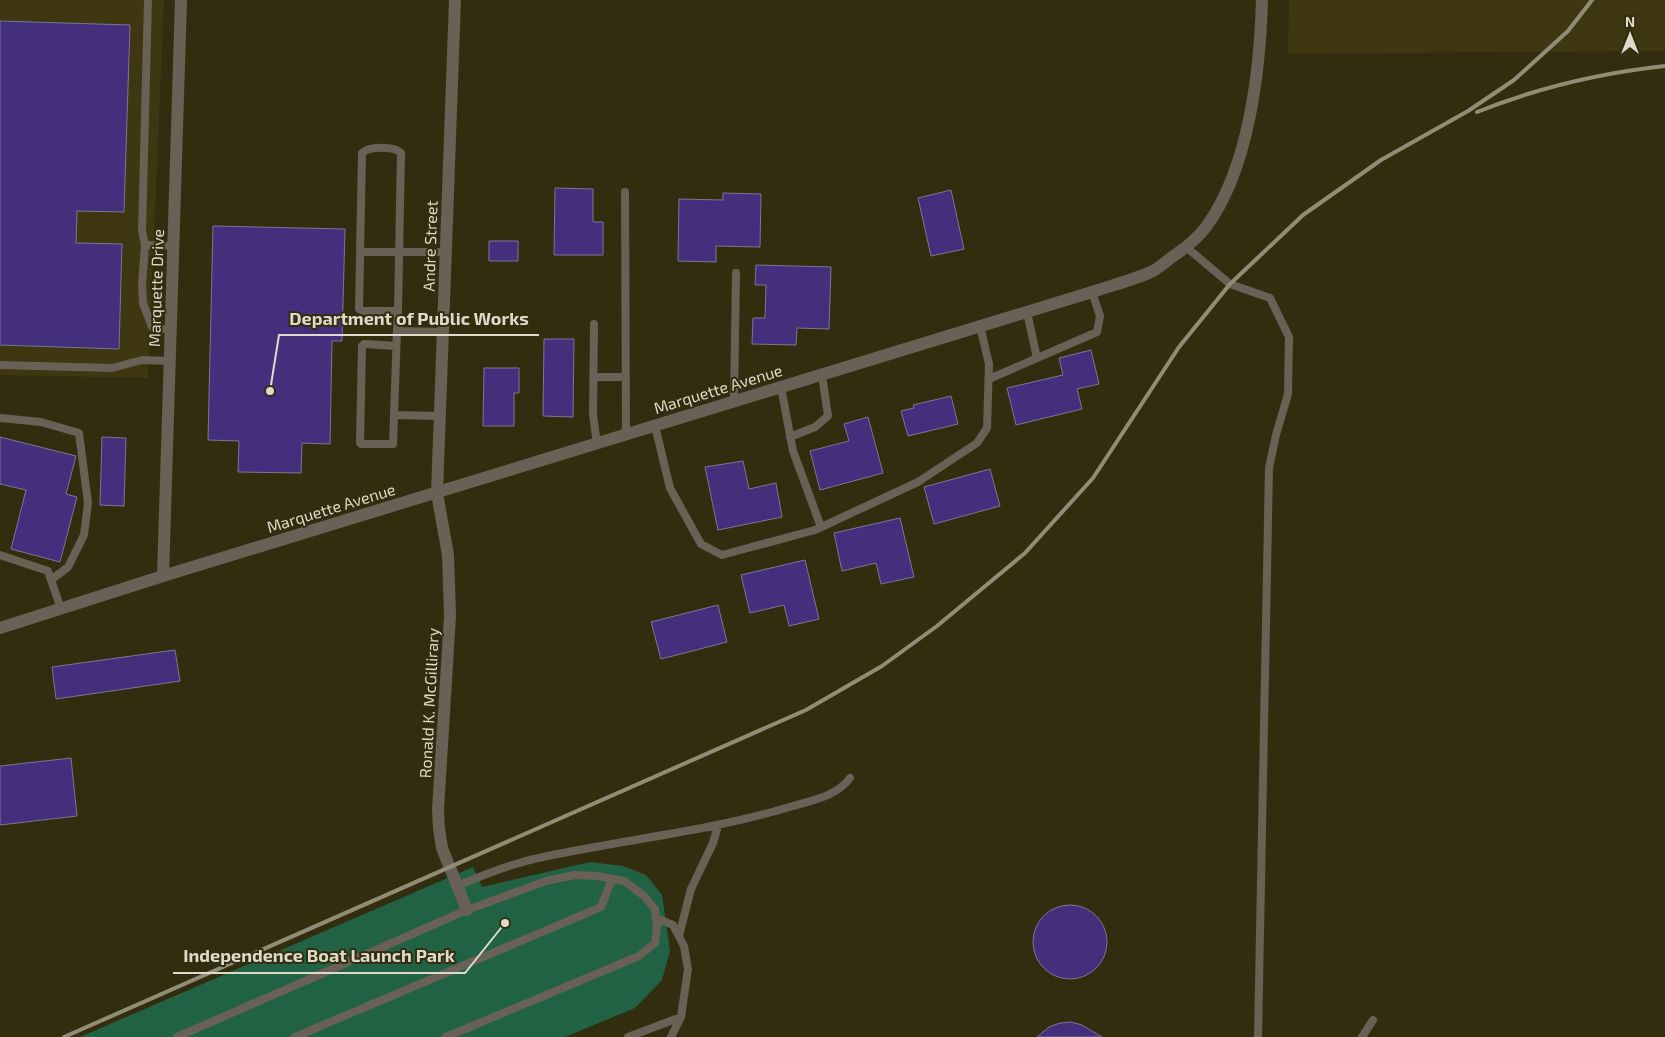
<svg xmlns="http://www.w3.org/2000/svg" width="1665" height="1037" font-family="'Exo 2',sans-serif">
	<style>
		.built { fill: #3f3612 }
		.green { fill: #226244 }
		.building { fill: #432f7c; stroke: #7b7794 }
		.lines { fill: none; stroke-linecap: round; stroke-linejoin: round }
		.service { stroke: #696156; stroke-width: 8 }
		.minor { stroke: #696156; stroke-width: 12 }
		.rail { stroke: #908c76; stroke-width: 4 }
		.labels { text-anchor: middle; stroke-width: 4; stroke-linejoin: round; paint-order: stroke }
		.street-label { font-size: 16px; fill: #dedaca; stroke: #332d10 }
		.leader { fill: none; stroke: #dedaca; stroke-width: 2 }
		.callout-dot { fill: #dedaca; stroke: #332d10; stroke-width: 2 }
		.callout-label { font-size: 18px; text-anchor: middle; font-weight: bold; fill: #dedaca; stroke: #332d10; stroke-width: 4; stroke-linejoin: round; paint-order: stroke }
	</style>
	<rect width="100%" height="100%" fill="#332d10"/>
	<path class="built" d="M 0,0 L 164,0 L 148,378 L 0,375 Z
		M 1289,0 L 1665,0 L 1665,51 L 1288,54 Z"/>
	<path class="green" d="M 590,862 L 623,866 L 646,875 L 662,895 L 670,951 L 662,980 L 635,1008 L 565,1037 L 80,1037 L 473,867 L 482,887 Z"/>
	<path class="building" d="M 0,21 L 130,25 L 124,212 L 77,211 L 76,243 L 122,244 L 119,349 L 0,345 Z
		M 555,188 L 593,189 L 593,222 L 603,222 L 603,255 L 554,255 Z
		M 951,190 L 964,249 L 931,256 L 918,198 Z
		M 723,193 L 761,194 L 760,247 L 716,246 L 716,262 L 678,261 L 679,199 L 723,200 Z
		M 213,226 L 345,229 L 342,341 L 332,341 L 330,444 L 302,443 L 301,473 L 238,472 L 239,441 L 208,440 Z
		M 489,241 L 518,241 L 518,261 L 489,261 Z
		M 756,265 L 831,267 L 829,329 L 797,328 L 796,345 L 752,344 L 753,318 L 765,318 L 766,285 L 755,285 Z
		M 544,339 L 574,339 L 573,417 L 543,416 Z
		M 1091,350 L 1099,384 L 1077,389 L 1082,409 L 1016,425 L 1007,388 L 1063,375 L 1059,358 Z
		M 484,368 L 519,368 L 519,393 L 514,393 L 514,426 L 483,426 Z
		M 951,396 L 958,424 L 908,436 L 901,411 L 914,408 L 913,405 Z
		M 868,417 L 883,473 L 820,490 L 810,451 L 849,441 L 844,424 Z
		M 0,437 L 76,456 L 66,494 L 77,497 L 60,562 L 11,549 L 26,490 L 0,484 Z
		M 102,437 L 126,438 L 124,506 L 100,505 Z
		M 743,461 L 749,489 L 776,483 L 782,517 L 718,530 L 705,467 Z
		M 990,469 L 1000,506 L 934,524 L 924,487 Z
		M 900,518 L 914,577 L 881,584 L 876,563 L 842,571 L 834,533 Z
		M 805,560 L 819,619 L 789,626 L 784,605 L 750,613 L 741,575 Z
		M 718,605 L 727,642 L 661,659 L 651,622 Z
		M 175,650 L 180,681 L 56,699 L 52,667 Z
		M 71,758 L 77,816 L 0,825 L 0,766 Z
		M1033 942a37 37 0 1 1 74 0a37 37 0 1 1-74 0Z
		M 1071,1022 L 1082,1025 L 1102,1037 L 1037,1037 L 1049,1027 L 1060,1023 Z"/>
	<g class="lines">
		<path class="service" d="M 148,0 L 142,231 L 145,245 L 173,246
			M 625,192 L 626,435
			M 145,245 L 142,285 L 143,303 L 152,327 L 154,329 L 171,329
			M 1186,247 L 1230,284 L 1270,298 L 1289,337 L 1288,394 L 1276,435 L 1269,468 L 1258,1037
			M 360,252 L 446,252
			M 398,311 L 364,311 L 359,309 L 362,153 C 369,146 394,146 401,153 L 398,311 L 397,331 L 442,332
			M 1027,312 L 1037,358
			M 594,324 L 593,414 L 597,444
			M 396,346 L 364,344 L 362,346 L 360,443 L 361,444 L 393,444 L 397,331
			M 0,365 L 112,368 L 142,360 L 170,361
			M 594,377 L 626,377
			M 989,379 L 1097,332 L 1100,316 L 1092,292
			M 781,387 L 793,451 L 821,527
			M 734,401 L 736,273
			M 394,415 L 440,416
			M 0,418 L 41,422 L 79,433 L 88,503 L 84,535 L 68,567 L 51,580
			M 655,426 L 670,488 L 701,544 L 722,555 L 815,530 L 918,482 L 977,443 L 987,428 L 989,364 L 980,326
			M 790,437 L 815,427 L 828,416 L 822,375
			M 0,555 L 48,571 L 61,609
			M 457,886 C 486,874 513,863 543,857 C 627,839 711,831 793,806 C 813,800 837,796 850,778
			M 656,918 L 673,925 L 684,946 L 688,969 L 681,1017 L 671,1037
			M 679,936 L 691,889 L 713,843 L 718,826
			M 177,1037 L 467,910 L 546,881 L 575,875 L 597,876 L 624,881 L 643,895 L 655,909 L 657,927 L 655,943 L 639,956 L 446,1037
			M 295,1037 L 601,907 L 612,879
			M 628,1037 L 681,1017
			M 1362,1037 L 1373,1020"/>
		<path class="minor" d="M 455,0 L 437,493 L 448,555 L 450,616 L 438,809 L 439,829 L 442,848 L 467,910
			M 163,576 L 181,0
			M 0,628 L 163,576 L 1092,292 C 1112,285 1134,280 1153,271 C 1160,267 1166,262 1172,257 C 1184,249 1197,239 1206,227 C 1249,169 1260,70 1262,0"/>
		<path class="rail" d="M 1477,112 C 1537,88 1600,73 1665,66
			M 64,1037 L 806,710 L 882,666 L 937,626 L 1025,553 L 1093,478 L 1179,347 L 1230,284 L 1303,215 L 1381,160 L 1468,111 L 1514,80 L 1568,31 L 1592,0"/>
	</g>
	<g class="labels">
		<g class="street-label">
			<text transform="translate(430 246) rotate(-88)" y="6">Andre Street</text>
			<text transform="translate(156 288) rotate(-88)" y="6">Marquette Drive</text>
			<text transform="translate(718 389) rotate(-17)" y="6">Marquette Avenue</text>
			<text transform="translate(331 508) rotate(-17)" y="6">Marquette Avenue</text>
			<text transform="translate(429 703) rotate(-87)" y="6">Ronald K. McGillirary</text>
		</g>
	</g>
	<path class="leader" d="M270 391L279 335H539M505 923L465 973H173"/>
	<g class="callout-dot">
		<circle cx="270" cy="391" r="5"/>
		<circle cx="505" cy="923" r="5"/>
	</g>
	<g class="callout-label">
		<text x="409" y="325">Department of Public Works</text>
		<text x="319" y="962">Independence Boat Launch Park</text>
	</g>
	<g transform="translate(1630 35)" stroke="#332d10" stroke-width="4" paint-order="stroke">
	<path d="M0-4L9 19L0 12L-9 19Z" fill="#dedaca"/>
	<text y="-8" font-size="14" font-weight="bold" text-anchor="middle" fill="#dedaca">N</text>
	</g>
</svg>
